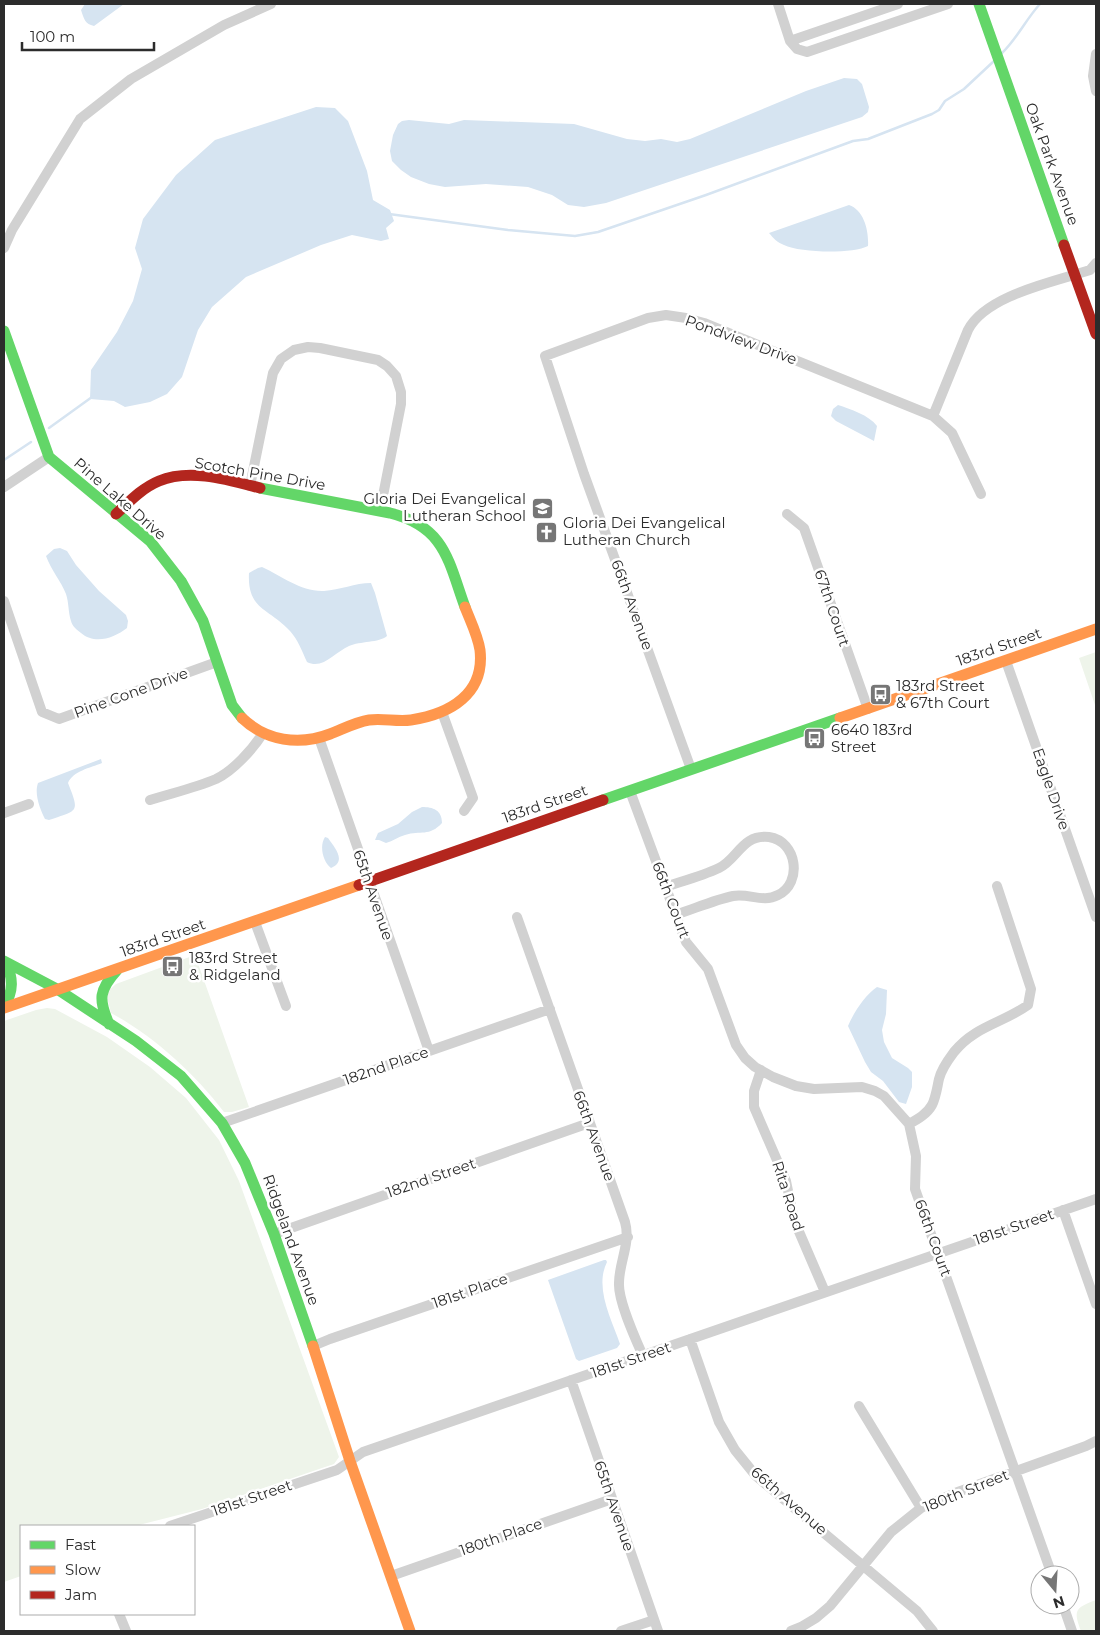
<svg xmlns="http://www.w3.org/2000/svg" width="1100" height="1635" font-family="Montserrat,sans-serif">
	<style>
		.green { fill: #eef4ea }
		.water { fill: #d6e4f1 }
		.lines { fill: none; stroke-linecap: round; stroke-linejoin: round }
		.stream { stroke: #d6e4f1; stroke-width: 2.5 }
		.street { stroke: #d1d1d1; stroke-width: 10 }
		.fast { stroke: #63d668; stroke-width: 11 }
		.slow { stroke: #ff974d; stroke-width: 11 }
		.jam { stroke: #b3261e; stroke-width: 11 }
		.labels { text-anchor: middle; stroke-width: 5; stroke-linejoin: round; paint-order: stroke }
		.street-label { font-size: 15px; fill: #2c2c2c; stroke: #fff }
		.poi-label { font-size: 15px; fill: #2c2c2c; stroke: #fff; text-anchor: start }
	</style>
	<rect width="100%" height="100%" fill="#fff"/>
	<path class="green" d="M 1096,652 L 1096,708 L 1079,658 Z
		M 195,955 L 249,1107 L 232,1112 L 224,1112 C 194,1073 155,1037 111,1013 L 106,993 L 116,984 Z
		M 47,1008 L 55,1009 L 107,1037 L 150,1067 L 186,1098 L 219,1140 L 239,1181 L 339,1457 L 334,1464 L 325,1467 L 202,1509 L 135,1526 L 21,1526 L 21,1576 L 4,1582 L 4,1021 L 36,1010 Z
		M 1096,1600 L 1096,1631 L 1081,1631 C 1073,1610 1075,1608 1096,1600 Z"/>
	<path class="water" d="M 85,4 L 124,4 L 94,26 C 85,24 84,19 81,10 Z
		M 844,78 L 857,79 L 862,84 L 869,107 L 868,112 L 862,117 L 606,203 L 584,207 L 568,205 L 552,195 L 528,187 L 486,184 L 445,187 L 429,184 L 411,177 L 401,170 L 392,161 L 390,151 L 393,135 L 398,124 L 402,121 L 409,120 L 449,124 L 464,120 L 574,124 L 627,139 L 645,141 L 661,139 L 677,142 L 690,139 L 806,91 Z
		M 316,107 L 335,108 L 348,121 L 367,171 L 373,200 L 390,210 L 394,221 L 386,228 L 389,239 L 381,241 L 352,235 L 321,245 L 246,277 L 212,307 L 198,330 L 182,377 L 167,394 L 150,402 L 125,407 L 114,401 L 90,399 L 91,370 L 117,332 L 133,301 L 142,269 L 135,248 L 143,219 L 176,175 L 215,140 Z
		M 849,205 C 864,210 869,231 868,246 C 853,254 800,253 784,245 C 778,243 773,238 769,233 Z
		M 838,405 C 850,409 869,415 877,426 L 874,441 L 836,421 L 831,416 L 833,409 Z
		M 60,548 L 67,551 L 76,565 L 99,591 L 126,615 L 128,621 L 127,628 C 114,638 95,645 81,633 C 77,630 72,626 71,621 C 68,612 69,603 66,594 C 61,581 51,570 46,556 L 54,549 Z
		M 262,567 C 282,576 301,592 324,591 C 340,590 355,583 371,583 L 375,593 L 387,636 C 379,643 360,641 349,646 C 335,652 323,670 307,662 C 302,651 298,640 290,631 C 269,608 247,610 249,573 L 258,568 Z
		M 101,759 L 102,763 C 90,768 73,771 68,783 C 80,813 78,810 49,820 L 45,819 C 40,809 34,794 38,783 Z
		M 422,807 C 433,807 442,810 442,823 C 429,837 421,830 405,835 C 398,837 393,841 386,843 L 379,840 L 375,840 L 378,833 L 398,824 L 412,812 Z
		M 325,837 L 328,838 C 335,848 347,861 331,868 C 323,862 319,846 325,837 Z
		M 877,987 L 887,990 L 886,1014 L 882,1030 L 884,1042 L 892,1058 L 908,1068 L 912,1072 L 912,1087 L 906,1104 L 899,1102 L 883,1081 L 871,1072 L 865,1062 L 848,1026 C 854,1012 865,995 877,987 Z
		M 604,1260 L 606,1260 L 607,1262 C 594,1288 612,1320 620,1344 L 617,1348 L 579,1361 L 576,1359 L 548,1280 Z"/>
	<g class="lines">
		<path class="stream" d="M 1001,54 C 1017,39 1026,19 1040,4
			M 389,214 L 508,230 L 575,236 L 598,232 L 706,195 L 853,141 L 868,139 L 932,114 L 939,110 L 945,101 L 964,89 L 994,61
			M 49,428 L 92,397
			M 4,460 L 31,442"/>
		<path class="street" d="M 778,4 L 790,41 L 797,49 L 807,52 L 948,4
			M 790,41 L 898,4
			M 1096,54 L 1093,76 L 1096,91
			M 4,248 L 12,230 L 80,119 L 131,79 L 224,25 L 271,4
			M 933,416 L 968,330 C 986,295 1054,282 1090,270 L 1096,263
			M 250,486 L 273,373 L 281,359 L 294,350 L 308,347 L 320,348 L 378,360 L 387,366 L 396,376 L 401,392 L 401,404 L 380,511
			M 4,487 L 49,457
			M 787,514 L 804,528 L 868,709
			M 4,601 L 42,712 L 59,719 L 217,662
			M 1006,661 L 1096,917
			M 442,712 L 473,798 L 464,811
			M 319,738 L 429,1051
			M 691,769 L 584,474 L 545,356 L 648,318 L 666,315 L 686,318 L 704,323 L 933,416 L 952,433 L 981,494
			M 630,791 L 686,942 L 708,969 L 736,1045 L 745,1058 L 755,1067 L 773,1077 L 796,1086 L 814,1089 L 862,1087 L 875,1091 L 884,1096 L 909,1124 L 916,1156 L 915,1189 L 1052,1575
			M 150,800 C 172,793 195,788 216,779 C 233,771 253,749 263,733
			M 4,813 L 29,804
			M 665,887 C 683,881 702,876 719,868 C 738,859 742,834 769,837 C 797,841 803,883 778,895 C 763,903 749,893 733,896 C 714,900 694,909 675,915
			M 517,917 L 625,1222 C 631,1243 619,1262 619,1283 C 618,1301 635,1338 643,1356
			M 255,922 L 286,1006
			M 761,1070 L 754,1091 L 754,1107 L 786,1181 L 794,1220 L 825,1292
			M 222,1123 L 550,1009
			M 909,1124 C 918,1119 927,1114 932,1105 C 936,1097 937,1088 939,1079 C 941,1070 948,1060 954,1052 C 975,1026 1003,1023 1028,1005 L 1031,989 L 997,886
			M 1063,1210 L 1096,1304
			M 274,1234 L 589,1123
			M 690,1339 L 719,1422 L 735,1450 L 756,1476 L 917,1611 L 933,1631
			M 313,1346 L 330,1339 L 628,1237
			M 571,1380 L 658,1631
			M 859,1406 L 921,1508
			M 170,1526 L 337,1470 L 363,1452 L 1096,1199
			M 391,1576 L 612,1499
			M 1063,1605 L 1072,1631
			M 119,1614 L 126,1631
			M 621,1631 L 654,1620
			M 791,1631 L 801,1627 L 816,1618 L 830,1606 L 891,1532 L 921,1508 L 955,1493 L 1086,1446 L 1096,1441"/>
		<path class="fast" d="M 979,4 L 1064,245
			M 4,331 L 49,457 L 150,541 L 181,581 L 203,621 L 232,705 L 242,718
			M 260,488 L 390,513 C 445,527 448,560 465,607
			M 603,800 L 840,718
			M 4,961 L 57,989 L 136,1041 L 181,1076 L 222,1123 L 245,1163 L 274,1234 L 313,1346
			M 4,1006 C 14,991 13,978 6,962
			M 109,1024 C 98,999 99,990 117,970"/>
		<path class="slow" d="M 242,718 C 266,741 299,746 330,734 C 343,729 356,722 369,720 C 383,718 397,722 411,720 C 450,714 485,694 480,650 C 478,636 470,620 465,607
			M 840,718 L 1096,629
			M 4,1008 L 359,885
			M 313,1346 L 350,1461 L 410,1631"/>
		<path class="jam" d="M 1064,245 L 1096,334
			M 116,514 C 129,502 142,488 159,481 C 190,468 229,480 260,488
			M 359,885 L 603,800"/>
	</g>
	<defs>
		<symbol id="school-square" viewBox="-11 -11 22 22"><rect x="-9" y="-9" width="18" height="18" rx="4" fill="#767676" stroke="#fff"/><path d="M0-5L7-2L0 1L-7-2ZM-4 1L0 2.5L4 1V4Q0 6-4 4Z" fill="#fff"/></symbol>
		<symbol id="church-square" viewBox="-11 -11 22 22"><rect x="-9" y="-9" width="18" height="18" rx="4" fill="#767676" stroke="#fff"/><path d="M-1.2-6h2.4v3.5h3.3v2.4h-3.3V6h-2.4V-.1h-3.3v-2.4h3.3Z" fill="#fff"/></symbol>
		<symbol id="bus-square" viewBox="-11 -11 22 22"><rect x="-9" y="-9" width="18" height="18" rx="4" fill="#767676" stroke="#fff"/><path d="M-5-6H5V4H4V6H2V4H-2V6H-4V4H-5ZM-3.5-4V0h7V-4ZM-3.5 1.2v1.5H-2V1.2ZM2 1.2v1.5H3.5V1.2Z" fill="#fff"/></symbol>
	</defs>
	<g fill-rule="evenodd">
		<use href="#school-square" x="530" y="496" width="25" height="25"/>
		<use href="#church-square" x="534" y="520" width="25" height="25"/>
		<use href="#bus-square" x="868" y="682" width="25" height="25"/>
		<use href="#bus-square" x="802" y="726" width="25" height="25"/>
		<use href="#bus-square" x="160" y="954" width="25" height="25"/>
	</g>
	<g class="labels">
		<g class="street-label">
			<text transform="translate(1052 164) rotate(70)" y="5">Oak Park Avenue</text>
			<text transform="translate(741 340) rotate(20)" y="5">Pondview Drive</text>
			<text transform="translate(260 474) rotate(10)" y="5">Scotch Pine Drive</text>
			<text transform="translate(120 499) rotate(41)" y="5">Pine Lake Drive</text>
			<text transform="translate(632 605) rotate(70)" y="5">66th Avenue</text>
			<text transform="translate(832 608) rotate(71)" y="5">67th Court</text>
			<text transform="translate(999 647) rotate(-19)" y="5">183rd Street</text>
			<text transform="translate(131 693) rotate(-20)" y="5">Pine Cone Drive</text>
			<text transform="translate(1051 789) rotate(71)" y="5">Eagle Drive</text>
			<text transform="translate(545 804) rotate(-19)" y="5">183rd Street</text>
			<text transform="translate(373 895) rotate(71)" y="5">65th Avenue</text>
			<text transform="translate(671 900) rotate(69)" y="5">66th Court</text>
			<text transform="translate(163 938) rotate(-19)" y="5">183rd Street</text>
			<text transform="translate(386 1066) rotate(-19)" y="5">182nd Place</text>
			<text transform="translate(594 1136) rotate(70)" y="5">66th Avenue</text>
			<text transform="translate(431 1178) rotate(-19)" y="5">182nd Street</text>
			<text transform="translate(788 1196) rotate(72)" y="5">Rita Road</text>
			<text transform="translate(1014 1227) rotate(-19)" y="5">181st Street</text>
			<text transform="translate(933 1238) rotate(70)" y="5">66th Court</text>
			<text transform="translate(291 1240) rotate(70)" y="5">Ridgeland Avenue</text>
			<text transform="translate(470 1291) rotate(-19)" y="5">181st Place</text>
			<text transform="translate(631 1360) rotate(-19)" y="5">181st Street</text>
			<text transform="translate(966 1491) rotate(-22)" y="5">180th Street</text>
			<text transform="translate(252 1498) rotate(-19)" y="5">181st Street</text>
			<text transform="translate(789 1501) rotate(41)" y="5">66th Avenue</text>
			<text transform="translate(614 1506) rotate(71)" y="5">65th Avenue</text>
			<text transform="translate(501 1537) rotate(-19)" y="5">180th Place</text>
		</g>
		<g class="poi-label">
			<text x="526" y="504" text-anchor="end">Gloria Dei Evangelical<tspan x="526" dy="17">Lutheran School</tspan></text>
			<text x="563" y="528">Gloria Dei Evangelical<tspan x="563" dy="17">Lutheran Church</tspan></text>
			<text x="896" y="691">183rd Street<tspan x="896" dy="17">&amp; 67th Court</tspan></text>
			<text x="831" y="735">6640 183rd<tspan x="831" dy="17">Street</tspan></text>
			<text x="189" y="963">183rd Street<tspan x="189" dy="17">&amp; Ridgeland</tspan></text>
		</g>
	</g>
	<rect width="1100" height="1635" fill="none" stroke="#2c2c2c" stroke-width="10"/>
	<rect x="20" y="1525" width="175" height="90" fill="#ffffff" stroke="#ababab"/>
	<rect x="30" y="1541" width="25" height="8" fill="#63d668" stroke="#ababab"/>
	<text x="65" y="1550" font-size="15" fill="#2c2c2c">Fast</text>
	<rect x="30" y="1566" width="25" height="8" fill="#ff974d" stroke="#ababab"/>
	<text x="65" y="1575" font-size="15" fill="#2c2c2c">Slow</text>
	<rect x="30" y="1591" width="25" height="8" fill="#b3261e" stroke="#ababab"/>
	<text x="65" y="1600" font-size="15" fill="#2c2c2c">Jam</text>
	<g transform="translate(1055 1590) rotate(162)"><circle r="24" fill="#ffffff" stroke="#ababab"/>
	<path d="M0-4L9 19L0 12L-9 19Z" fill="#767676"/>
	<text y="-8" font-size="14" font-weight="bold" text-anchor="middle" fill="#2c2c2c">N</text>
	</g>
	<path d="M22 42v8h132v-8" fill="none" stroke="#2c2c2c" stroke-width="2.5"/>
	<text x="30" y="42" font-size="15" fill="#2c2c2c" stroke="#ffffff" stroke-width="4" paint-order="stroke">100 m</text>
</svg>
